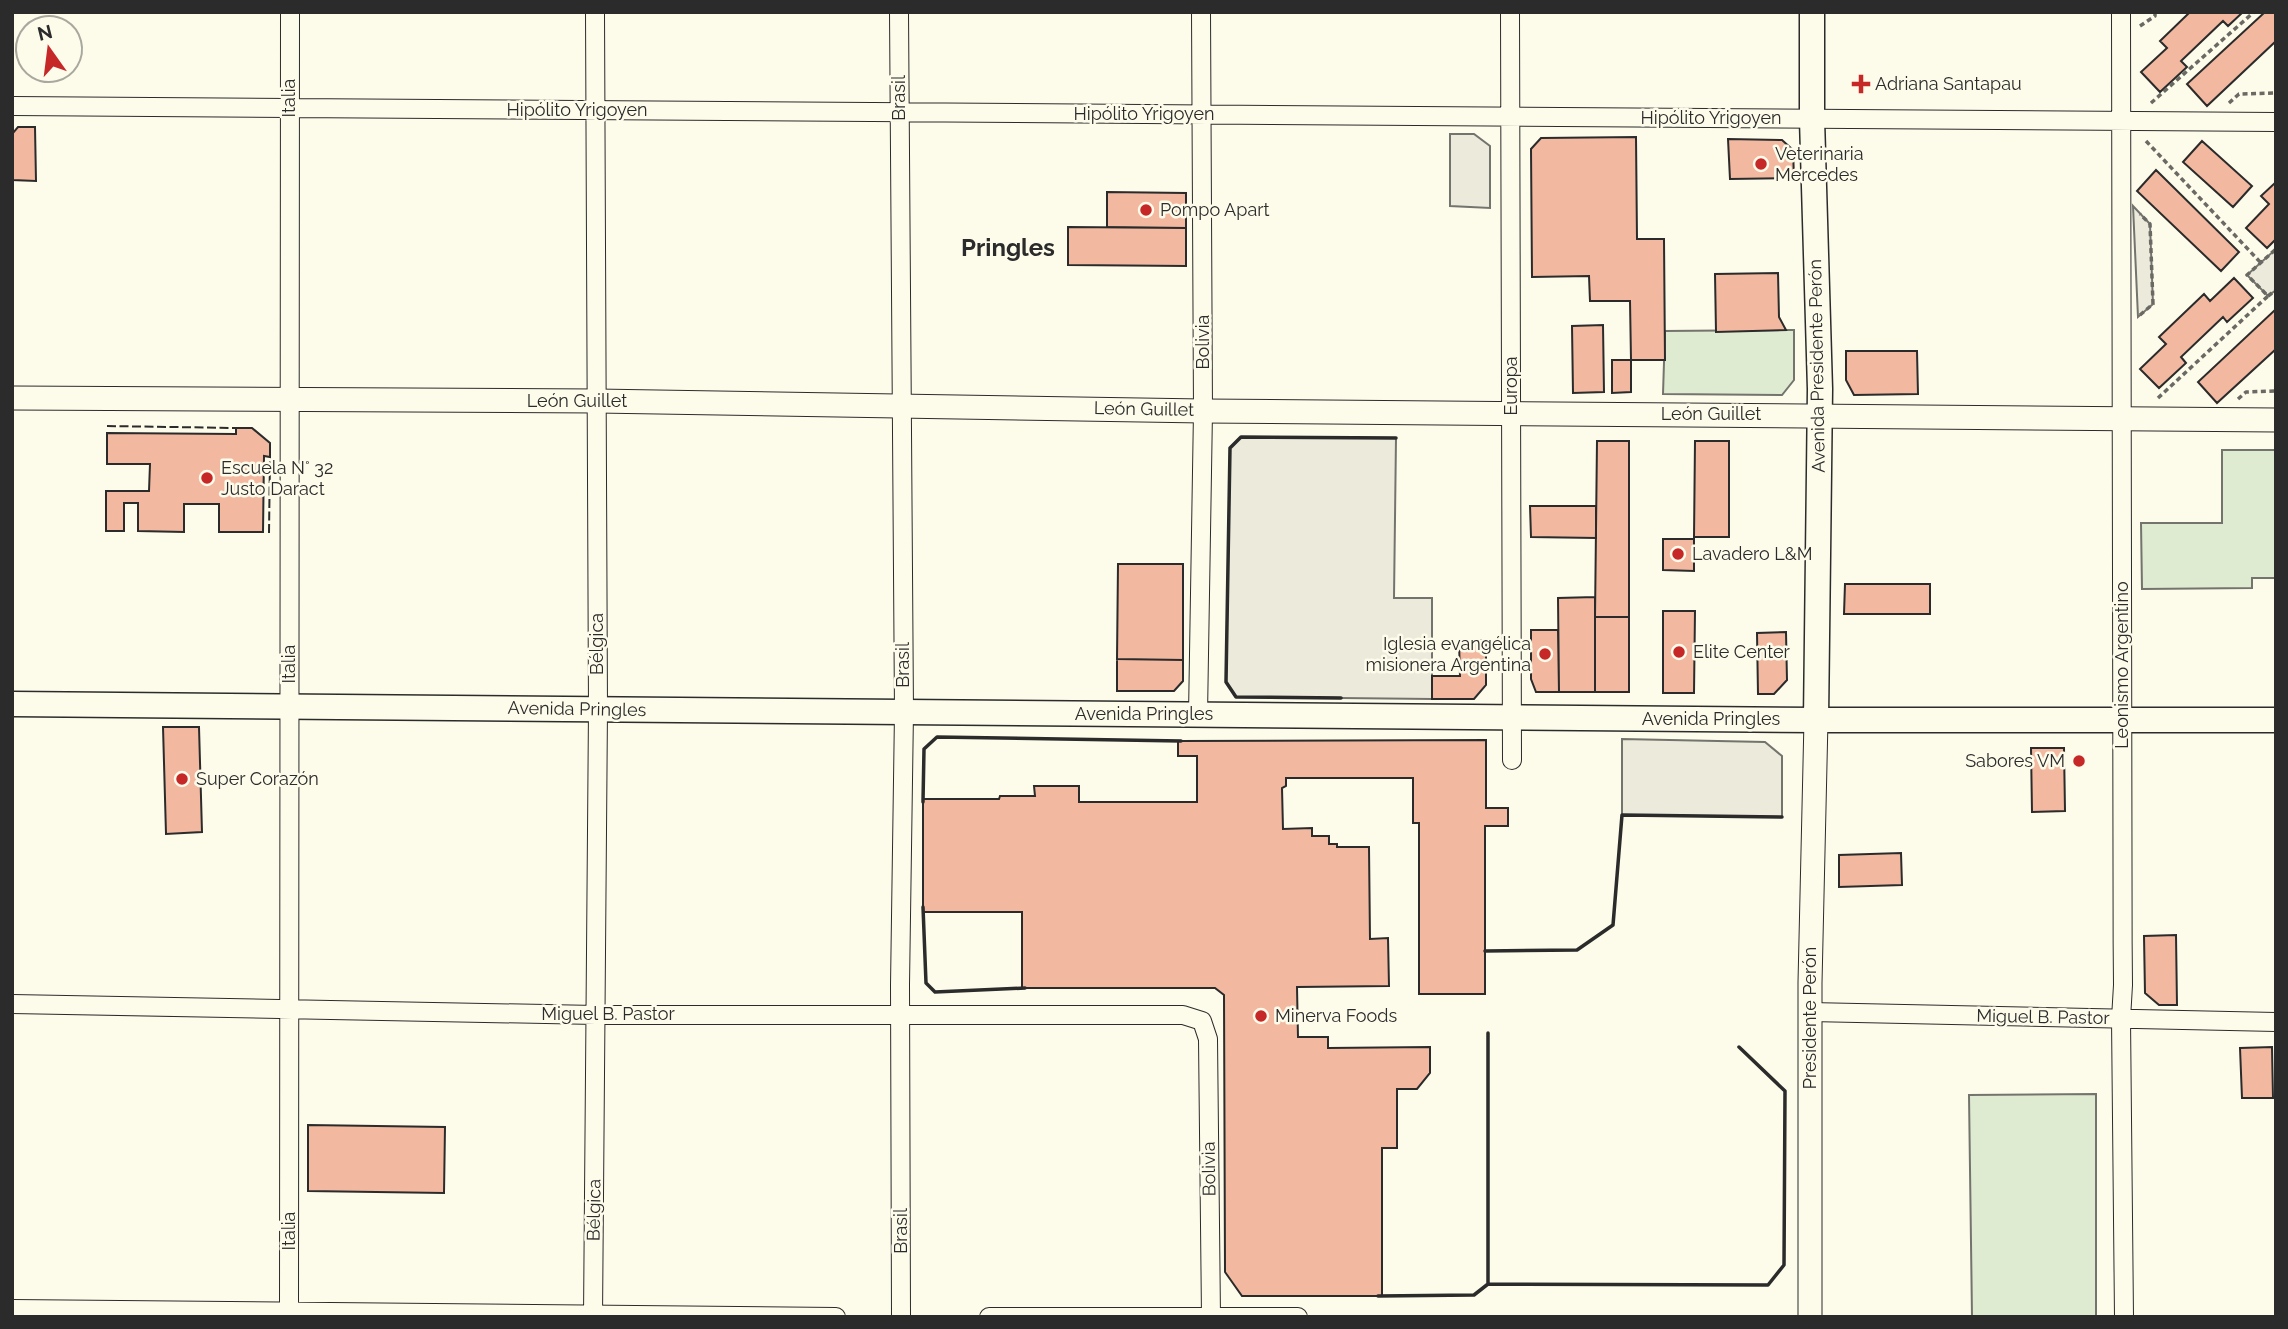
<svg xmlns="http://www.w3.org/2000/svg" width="2288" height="1329" font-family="Raleway,sans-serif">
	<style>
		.green { fill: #deebd1; stroke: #74746e; stroke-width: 2 }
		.parking { fill: #eceadb; stroke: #74746e; stroke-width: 2 }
		.building { fill: #f2b8a0; stroke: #2b2b2b; stroke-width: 2 }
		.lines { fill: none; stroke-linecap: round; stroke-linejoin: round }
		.minor-casing { stroke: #2b2b2b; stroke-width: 20 }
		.tertiary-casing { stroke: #2b2b2b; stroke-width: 25 }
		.secondary-casing { stroke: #2b2b2b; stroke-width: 27 }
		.path { stroke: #6a6964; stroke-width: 3.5; stroke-dasharray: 5 3.5; stroke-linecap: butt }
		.minor { stroke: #fdfbea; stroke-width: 18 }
		.tertiary { stroke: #fdfbea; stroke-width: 23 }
		.secondary { stroke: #fdfbea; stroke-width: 24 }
		.fence { stroke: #2b2b2b; stroke-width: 2; stroke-dasharray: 9 3.5; stroke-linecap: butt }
		.wall { stroke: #2b2b2b; stroke-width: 3.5 }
		.poi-dot { fill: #c62828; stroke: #fdfbea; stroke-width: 2.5 }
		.labels { text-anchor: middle; stroke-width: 5; stroke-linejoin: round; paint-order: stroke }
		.poi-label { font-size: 18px; fill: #2b2b2b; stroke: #fdfbea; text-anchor: start }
		.street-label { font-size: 18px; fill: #2b2b2b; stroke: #fdfbea }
		.district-label { font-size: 24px; font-weight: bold; fill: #2b2b2b; stroke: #fdfbea }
	</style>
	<rect width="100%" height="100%" fill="#fdfbea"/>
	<path class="green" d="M 1794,330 L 1794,380 L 1782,395 L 1663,394 L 1665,331 Z
		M 2222,450 L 2276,450 L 2276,578 L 2252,578 L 2252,588 L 2142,589 L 2141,523 L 2222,523 Z
		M 2096,1094 L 2096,1317 L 1972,1316 L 1969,1095 Z"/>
	<path class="parking" d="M 1450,134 L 1474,134 L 1490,146 L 1490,208 L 1450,206 Z
		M 2133,206 L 2150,224 L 2153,304 L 2138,317 Z
		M 2276,249 L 2276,290 L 2268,296 L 2247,275 Z
		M 1241,437 L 1396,438 L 1394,598 L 1432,598 L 1432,699 L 1236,697 L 1226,682 L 1230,448 Z
		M 1622,739 L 1765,742 L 1782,756 L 1782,817 L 1622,815 Z"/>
	<path class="building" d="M 2190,12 L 2243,12 L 2228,26 L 2223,21 L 2181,61 L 2187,67 L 2160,92 L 2141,72 L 2167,48 L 2160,41 Z
		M 2265,12 L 2276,12 L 2276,41 L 2207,106 L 2187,84 Z
		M 18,127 L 35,127 L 36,181 L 12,180 L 12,134 Z
		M 1636,137 L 1637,239 L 1664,239 L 1665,360 L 1631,360 L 1630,301 L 1590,301 L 1589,276 L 1532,277 L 1531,149 L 1541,138 Z
		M 1728,139 L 1782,140 L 1793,150 L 1794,178 L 1730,179 Z
		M 2202,141 L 2252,186 L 2233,207 L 2183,162 Z
		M 2156,170 L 2239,252 L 2221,271 L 2137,191 Z
		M 2276,182 L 2276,239 L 2267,248 L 2246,228 L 2269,204 L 2261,196 Z
		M 1107,192 L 1186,193 L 1186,228 L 1107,227 Z
		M 1068,227 L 1186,228 L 1186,266 L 1068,265 Z
		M 1778,273 L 1779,317 L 1786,330 L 1716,332 L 1715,274 Z
		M 2234,278 L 2253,298 L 2227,322 L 2223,317 L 2181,357 L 2186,363 L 2159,388 L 2140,369 L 2166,344 L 2159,337 L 2204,294 L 2210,301 Z
		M 2276,309 L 2276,349 L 2217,403 L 2198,382 Z
		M 1603,325 L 1604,392 L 1573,393 L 1572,326 Z
		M 1846,351 L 1917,351 L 1918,394 L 1854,395 L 1846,380 Z
		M 1612,360 L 1631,360 L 1631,392 L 1612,393 Z
		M 236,428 L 252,428 L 270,443 L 270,457 L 264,456 L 263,532 L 219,532 L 219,504 L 184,504 L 184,532 L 138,531 L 138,503 L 124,503 L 124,531 L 106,531 L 106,491 L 149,491 L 150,464 L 107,464 L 107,433 L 236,434 Z
		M 1597,441 L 1629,441 L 1629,617 L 1595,617 Z
		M 1695,441 L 1729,441 L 1729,537 L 1694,537 Z
		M 1530,506 L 1596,506 L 1596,538 L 1531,537 Z
		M 1663,539 L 1694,539 L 1694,571 L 1663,570 Z
		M 1118,564 L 1183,564 L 1183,660 L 1117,659 Z
		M 1845,584 L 1930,584 L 1930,614 L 1844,614 Z
		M 1595,597 L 1595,692 L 1559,692 L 1558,598 Z
		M 1663,611 L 1695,611 L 1694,693 L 1663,693 Z
		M 1595,617 L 1629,617 L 1629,692 L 1595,692 Z
		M 1531,630 L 1558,630 L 1559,692 L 1536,692 L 1531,679 Z
		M 1786,632 L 1787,680 L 1774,694 L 1758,694 L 1757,633 Z
		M 1486,640 L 1486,685 L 1474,699 L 1432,699 L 1432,676 L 1460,676 L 1459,641 Z
		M 1117,659 L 1183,660 L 1183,681 L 1174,691 L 1117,691 Z
		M 163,727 L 199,727 L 202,832 L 166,834 Z
		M 1486,740 L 1486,808 L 1508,808 L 1508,826 L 1485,826 L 1485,994 L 1419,994 L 1419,823 L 1413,823 L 1413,778 L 1286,778 L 1286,786 L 1282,788 L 1283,829 L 1312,828 L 1312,836 L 1329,836 L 1329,844 L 1337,844 L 1337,847 L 1369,847 L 1370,939 L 1388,938 L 1389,986 L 1297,987 L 1298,1037 L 1328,1037 L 1328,1048 L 1430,1047 L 1430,1073 L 1417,1089 L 1397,1089 L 1397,1148 L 1382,1148 L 1382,1296 L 1242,1296 L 1225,1272 L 1224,995 L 1215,988 L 1022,988 L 1022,912 L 923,912 L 923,799 L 999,799 L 1000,796 L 1035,796 L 1034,786 L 1079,786 L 1079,802 L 1197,802 L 1197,756 L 1178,756 L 1178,741 Z
		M 2031,748 L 2064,748 L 2065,811 L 2032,812 Z
		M 1901,853 L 1902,885 L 1839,887 L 1839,855 Z
		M 2176,935 L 2177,1005 L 2159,1005 L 2145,993 L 2144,936 Z
		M 2272,1047 L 2273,1098 L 2242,1098 L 2240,1048 Z
		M 308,1125 L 445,1127 L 444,1193 L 308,1191 Z"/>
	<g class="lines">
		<defs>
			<path id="minor" d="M 899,12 L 904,712 L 900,985 L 901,1317
				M 1510,12 L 1512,760
				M 2121,12 C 2123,337 2120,661 2123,985 L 2121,1019 L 2124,1317
				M 12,106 L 2276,122
				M 1198,715 L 1203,411 L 1201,12
				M 12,1004 L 596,1015 L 1183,1015 L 1202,1021 L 1208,1039 L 1211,1317
				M 1810,1012 L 2276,1022
				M 12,1309 L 836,1317
				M 289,1317 L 290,12
				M 593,1317 L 598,709 L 595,12
				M 989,1317 L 1298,1317"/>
			<path id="tertiary" d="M 12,398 L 597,401 L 1203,411 L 2276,420
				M 1810,1317 L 1810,983 L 1816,720"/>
			<path id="secondary" d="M 1812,12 L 1812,119 L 1820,389 L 1816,720
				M 12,704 L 1816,720 L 2276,720"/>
		</defs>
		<use href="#minor" class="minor-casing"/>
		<use href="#tertiary" class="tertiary-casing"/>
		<use href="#secondary" class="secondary-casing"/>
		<path class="path" d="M 2140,26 L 2155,16 L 2155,12
			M 2151,103 L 2254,12
			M 2229,103 L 2239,94 L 2276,93
			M 2146,141 L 2261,263
			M 2268,296 L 2276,290
			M 2140,315 L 2153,304 L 2150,224 L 2140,214
			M 2158,398 L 2268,296 L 2247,275 L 2276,249
			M 2238,399 L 2246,392 L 2276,391"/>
		<use href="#minor" class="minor"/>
		<use href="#tertiary" class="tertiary"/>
		<use href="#secondary" class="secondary"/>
		<path class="fence" d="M 107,426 L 236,428
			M 269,533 L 270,457"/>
		<path class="wall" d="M 1341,698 L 1236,697 L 1226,682 L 1230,448 L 1241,437 L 1396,438
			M 923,802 L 924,749 L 937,737 L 1181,741
			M 923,907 L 926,983 L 935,992 L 1025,988
			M 1485,951 L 1577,950 L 1613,925 L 1622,815 L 1782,817
			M 1488,1284 L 1488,1033
			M 1378,1296 L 1474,1295 L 1488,1284 L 1768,1285 L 1784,1265 L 1785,1091 L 1739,1047"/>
	</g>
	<g class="poi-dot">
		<path d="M1857.5 73.5h7v7h7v7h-7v7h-7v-7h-7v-7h7z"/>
		<circle cx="1761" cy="164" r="7"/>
		<circle cx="1146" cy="210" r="7"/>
		<circle cx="207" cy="478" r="7"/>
		<circle cx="1678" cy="554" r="7"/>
		<circle cx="1679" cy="652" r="7"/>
		<circle cx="1545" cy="654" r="7"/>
		<circle cx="2079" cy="761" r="7"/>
		<circle cx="182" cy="779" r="7"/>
		<circle cx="1261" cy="1016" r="7"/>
	</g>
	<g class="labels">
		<g class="poi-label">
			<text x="1875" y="90">Adriana Santapau</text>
			<text x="1775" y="160">Veterinaria<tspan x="1775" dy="21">Mercedes</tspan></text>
			<text x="1160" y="216">Pompo Apart</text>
			<text x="221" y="474">Escuela N° 32<tspan x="221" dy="21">Justo Daract</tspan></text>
			<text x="1692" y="560">Lavadero L&amp;M</text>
			<text x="1531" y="650" text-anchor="end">Iglesia evangélica<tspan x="1531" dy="21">misionera Argentina</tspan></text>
			<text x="1693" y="658">Elite Center</text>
			<text x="2065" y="767" text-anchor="end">Sabores VM</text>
			<text x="196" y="785">Super Corazón</text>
			<text x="1275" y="1022">Minerva Foods</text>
		</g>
		<g class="street-label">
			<text transform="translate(289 98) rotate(-90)" y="6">Italia</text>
			<text transform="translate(899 98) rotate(-90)" y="6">Brasil</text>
			<text x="577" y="116">Hipólito Yrigoyen</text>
			<text x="1144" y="120">Hipólito Yrigoyen</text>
			<text x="1711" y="124">Hipólito Yrigoyen</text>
			<text transform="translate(1203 342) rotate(-90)" y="6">Bolivia</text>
			<text transform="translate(1817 366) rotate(-91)" y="6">Avenida Presidente Perón</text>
			<text transform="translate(1511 386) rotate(-90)" y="6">Europa</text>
			<text x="577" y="407">León Guillet</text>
			<text transform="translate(1144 409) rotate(1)" y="6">León Guillet</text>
			<text x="1711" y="420">León Guillet</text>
			<text transform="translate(597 644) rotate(-90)" y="6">Bélgica</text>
			<text transform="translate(289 664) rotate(-90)" y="6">Italia</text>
			<text transform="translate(903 665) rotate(-90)" y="6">Brasil</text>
			<text transform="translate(2122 665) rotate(-90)" y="6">Leonismo Argentino</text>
			<text transform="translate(577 709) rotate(1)" y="6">Avenida Pringles</text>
			<text x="1144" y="720">Avenida Pringles</text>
			<text x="1711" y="725">Avenida Pringles</text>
			<text x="608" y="1020">Miguel B. Pastor</text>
			<text transform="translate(2043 1017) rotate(1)" y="6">Miguel B. Pastor</text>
			<text transform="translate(1810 1018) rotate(-90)" y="6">Presidente Perón</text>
			<text transform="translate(1209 1169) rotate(-91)" y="6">Bolivia</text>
			<text transform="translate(594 1210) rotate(-89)" y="6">Bélgica</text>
			<text transform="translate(289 1231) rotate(-90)" y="6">Italia</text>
			<text transform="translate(901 1231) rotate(-90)" y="6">Brasil</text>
		</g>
		<g class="district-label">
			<text x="1008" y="256">Pringles</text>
		</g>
	</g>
	<rect width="2288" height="1329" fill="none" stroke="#2b2b2b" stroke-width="28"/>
	<g transform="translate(49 49) rotate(346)"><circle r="33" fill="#fdfbea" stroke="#a9a89e" stroke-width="2"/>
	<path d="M0-5L12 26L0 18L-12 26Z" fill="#c62828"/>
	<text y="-10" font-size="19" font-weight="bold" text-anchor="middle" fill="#2b2b2b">N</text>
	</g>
</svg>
